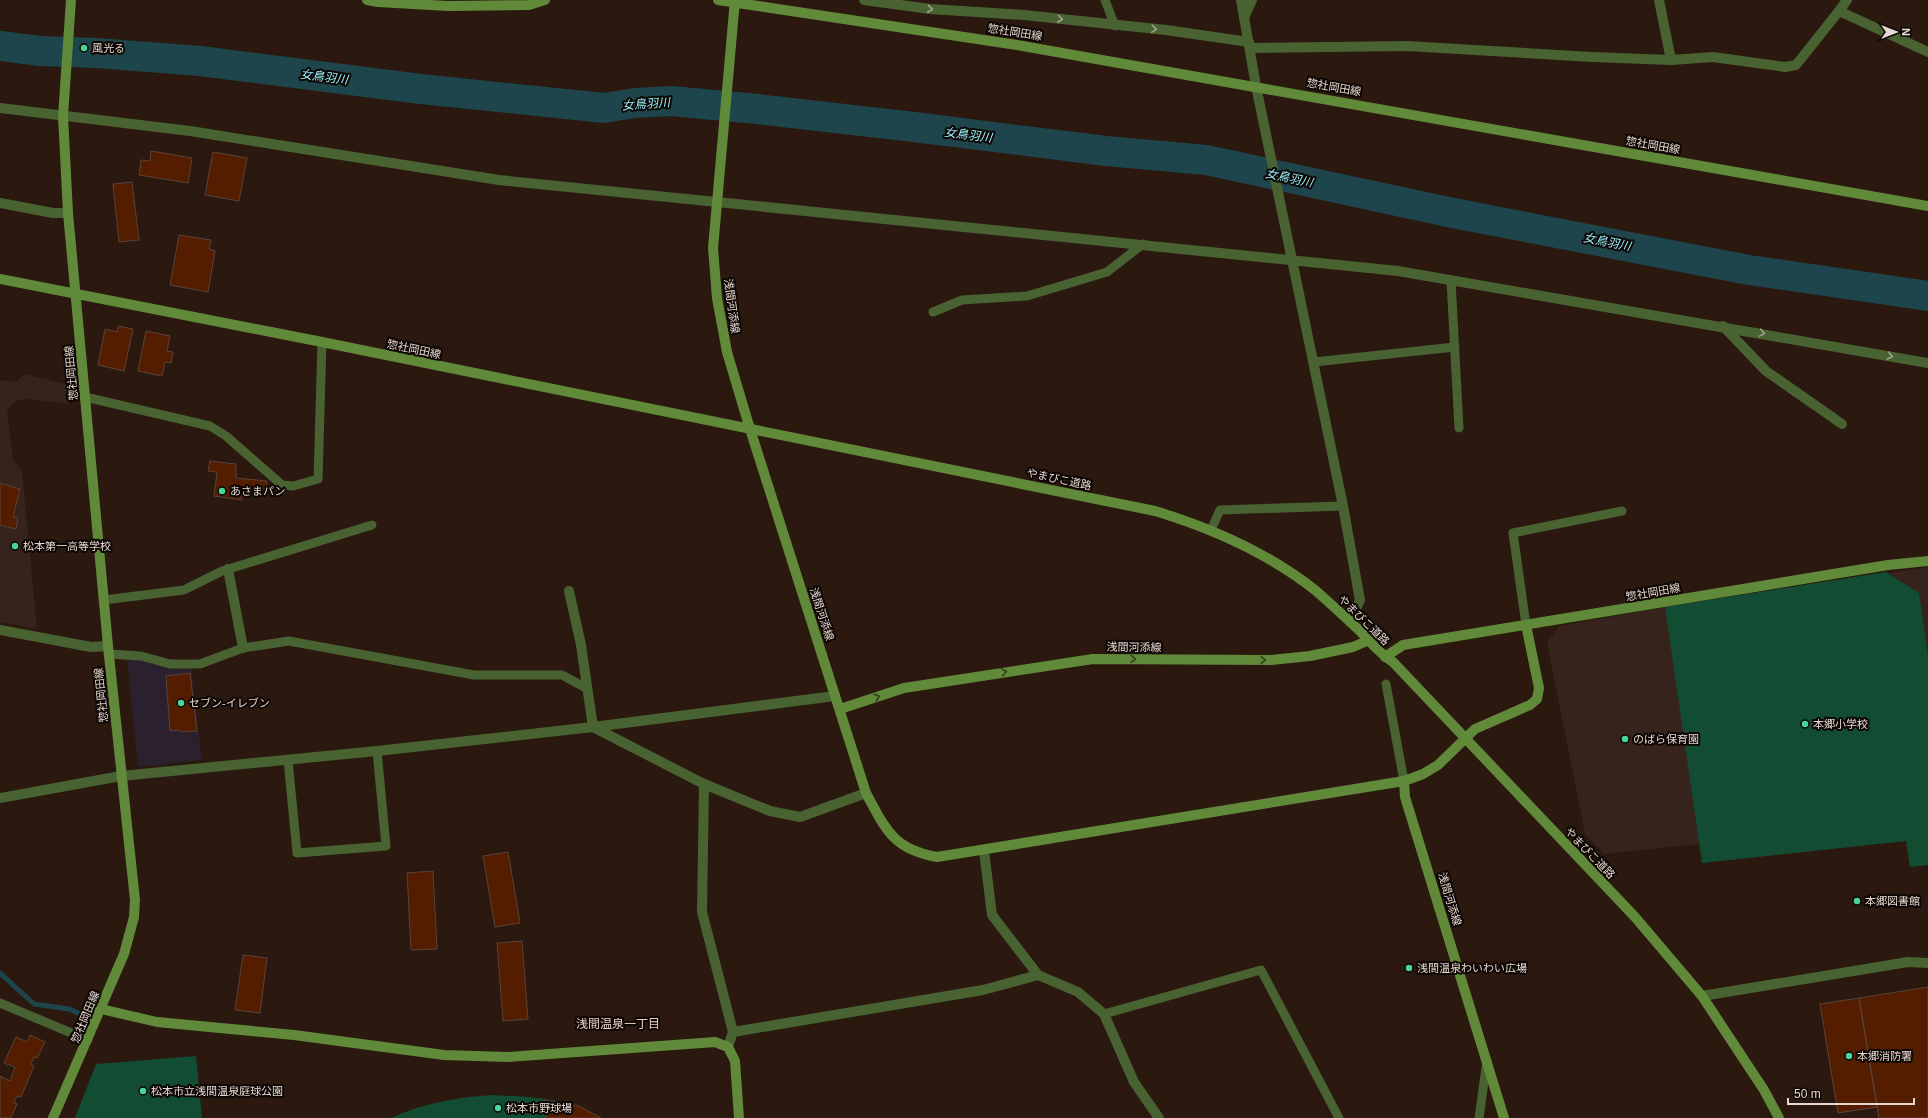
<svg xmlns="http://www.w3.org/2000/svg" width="1928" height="1118" font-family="Helvetica,'Noto Sans JP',sans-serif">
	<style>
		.commercial { fill: #2b202d }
		.education { fill: #35231c }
		.green { fill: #114c33 }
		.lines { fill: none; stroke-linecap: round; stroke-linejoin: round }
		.stream { stroke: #1d454b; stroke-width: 5 }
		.river { stroke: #1d454b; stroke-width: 30 }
		.building { fill: #551d00; stroke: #594339 }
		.lane { stroke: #486232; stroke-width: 9 }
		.street { stroke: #486232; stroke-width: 10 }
		.secondary { stroke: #60893a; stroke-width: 10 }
		.oneway { stroke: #9ea289 }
		.oneway2 { stroke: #32411c }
		.poi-dot { fill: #48d49d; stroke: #0d0603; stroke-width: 1.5 }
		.labels { text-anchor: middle; stroke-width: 4; stroke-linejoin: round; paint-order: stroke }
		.street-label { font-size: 11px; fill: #e5d7d1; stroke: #0d0603 }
		.poi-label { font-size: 11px; fill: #e5d7d1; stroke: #0d0603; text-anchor: start }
		.water-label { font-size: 12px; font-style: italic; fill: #98f1fe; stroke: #0d0603 }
		.neighbourhood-label { font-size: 12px; fill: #e9cdc2; stroke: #0d0603 }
	</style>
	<rect width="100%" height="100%" fill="#2b180f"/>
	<path class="commercial" d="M 127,658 L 191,668 L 202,760 L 138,767 Z"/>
	<path class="education" d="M 25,374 L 66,384 L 69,404 L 30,399 L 17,400 L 7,410 L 13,460 L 22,471 L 37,629 L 0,622 L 0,380 L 16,382 Z
		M 1928,567 L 1928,865 L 1910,867 L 1906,841 L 1702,863 L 1700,844 L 1604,854 L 1585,834 L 1547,643 L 1559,626 L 1665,607 Z"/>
	<path class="green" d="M 1886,572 L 1919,593 L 1928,655 L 1928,865 L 1910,867 L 1906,841 L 1702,863 L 1665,607 Z
		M 196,1056 L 202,1118 L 75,1118 L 96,1064 Z
		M 493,1095 C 528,1097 571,1098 601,1118 L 391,1118 C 424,1103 457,1097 493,1095 Z"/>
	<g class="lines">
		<path class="stream" d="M 0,973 L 34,1004 L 69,1009 L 78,1013"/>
		<path class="river" d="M 0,46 L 40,51 L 97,53 L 200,61 L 421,89 L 604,108 L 635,103 L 671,101 L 757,109 L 914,127 L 1106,151 L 1206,160 L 1453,213 L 1749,270 L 1928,296"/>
	</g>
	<path class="building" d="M 151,151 L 192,158 L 188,183 L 139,175 L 141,160 L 150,161 Z
		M 213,152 L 247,158 L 239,201 L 205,195 Z
		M 132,182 L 139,240 L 119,242 L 113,184 Z
		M 179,235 L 211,240 L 209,249 L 215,251 L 208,292 L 170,285 Z
		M 118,326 L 133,329 L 124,371 L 98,365 L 105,329 L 117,332 Z
		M 146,331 L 170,336 L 167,351 L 173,352 L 171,363 L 165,362 L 162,376 L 138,371 Z
		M 210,461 L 236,464 L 236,478 L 267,481 L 266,494 L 243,491 L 241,500 L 214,496 L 217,472 L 208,471 Z
		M 0,483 L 20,489 L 13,517 L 18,518 L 16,529 L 0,525 Z
		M 190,673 L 197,731 L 182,732 L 180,730 L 170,731 L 166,676 Z
		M 508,852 L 520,923 L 495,927 L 483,856 Z
		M 433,871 L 437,949 L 411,950 L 407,873 Z
		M 522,941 L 528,1019 L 503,1021 L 497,943 Z
		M 243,955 L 267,958 L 260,1013 L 235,1010 Z
		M 1928,987 L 1928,1118 L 1879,1118 L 1859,998 Z
		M 1859,998 L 1877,1107 L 1838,1113 L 1820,1004 Z
		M 30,1035 L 45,1042 L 37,1058 L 34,1057 L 31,1064 L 34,1066 L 21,1097 L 17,1096 L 14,1103 L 17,1104 L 11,1118 L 0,1118 L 0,1076 L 10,1081 L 15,1067 L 4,1063 L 16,1037 L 27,1042 Z
		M 544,1100 L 579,1106 L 601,1118 L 546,1118 Z"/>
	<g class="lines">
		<path class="lane" d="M 1105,0 L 1115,26
			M 1451,281 L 1459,428
			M 933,312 L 962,300 L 1027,296 L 1107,272 L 1143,244
			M 1314,362 L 1455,347
			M 85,397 L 210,426 L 226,436 L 282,485 L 293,486 L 318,479 L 322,342
			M 1211,530 L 1220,510 L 1343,506
			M 104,600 L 184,590 L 222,571 L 372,525
			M 1526,625 L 1513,533 L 1622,511
			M 108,654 L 141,656 L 170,664 L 200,664 L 243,648 L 289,641 L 474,675 L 562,675 L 586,688
			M 1386,684 L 1404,781
			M 288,760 L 297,853 L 386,846 L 377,751
			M 0,1003 L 88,1040
			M 1104,1014 L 1261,970 L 1339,1118
			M 1479,1118 L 1487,1061"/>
		<path class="street" d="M 864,0 L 930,9 L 1024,15 L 1166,30 L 1249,42
			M 1241,0 L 1256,86 L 1343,506 L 1360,600 L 1350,622
			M 1659,0 L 1671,60
			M 1839,11 L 1847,0
			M 1244,18 L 1252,0
			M 1250,48 L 1407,46 L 1592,57 L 1671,60 L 1713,57 L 1785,67 L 1796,65 L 1839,11 L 1928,52
			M 0,108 L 190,131 L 499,180 L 1398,271 L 1928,363
			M 0,203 L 53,213 L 68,213
			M 1723,326 L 1766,371 L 1842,424
			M 228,569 L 243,648
			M 569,591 L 581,645 L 593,727 L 704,784 L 770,811 L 800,817 L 866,793
			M 0,630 L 91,647 L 108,646
			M 704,784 L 702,912 L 733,1032 L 728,1047
			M 0,798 L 121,776 L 377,751 L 593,727 L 835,696
			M 984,851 L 992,915 L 1038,975 L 1078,992 L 1104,1014 L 1134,1082 L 1159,1118
			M 1702,996 L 1908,962 L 1928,963
			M 733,1032 L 983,990 L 1038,975"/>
		<path class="secondary" d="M 367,0 L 378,2 L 448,6 L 529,5 L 545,0
			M 718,0 L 1017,45 L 1928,206
			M 735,0 L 713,248 L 717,298 L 727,352 L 750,429 L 866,793 C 886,830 893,849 937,857 L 1404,781 L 1423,774 L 1438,765 L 1475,729 L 1530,705 L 1537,699 L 1539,688 L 1526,625
			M 0,279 L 322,342 L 1155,511 C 1211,528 1268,553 1315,590 C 1330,603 1345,617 1360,631 C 1370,642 1380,654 1393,662 L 1635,917 L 1702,996 L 1764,1090 L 1779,1118
			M 1385,657 L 1403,645 L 1888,565 L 1928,561
			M 840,709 L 904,688 L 1093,659 L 1271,660 L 1310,656 L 1353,647 L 1369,640
			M 1404,781 L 1405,797 L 1504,1118
			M 101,1009 L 157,1022 L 294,1035 L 444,1055 L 507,1057 L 715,1042 L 728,1047 L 735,1061 L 739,1118
			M 53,1118 L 124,954 L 134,917 L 135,900 L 108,646 L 68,213 L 63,116 L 71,0"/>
	</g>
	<defs><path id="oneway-chevron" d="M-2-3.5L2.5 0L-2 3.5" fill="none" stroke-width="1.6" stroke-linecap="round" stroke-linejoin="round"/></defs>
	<g class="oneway">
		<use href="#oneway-chevron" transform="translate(930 9) rotate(6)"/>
		<use href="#oneway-chevron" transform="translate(1060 19) rotate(6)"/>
		<use href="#oneway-chevron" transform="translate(1154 29) rotate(5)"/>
		<use href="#oneway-chevron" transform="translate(1762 333) rotate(10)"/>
		<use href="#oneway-chevron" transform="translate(1890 356) rotate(11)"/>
	</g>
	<g class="oneway2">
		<use href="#oneway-chevron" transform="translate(1133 659) rotate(1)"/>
		<use href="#oneway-chevron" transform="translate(1263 660) rotate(-1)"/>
		<use href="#oneway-chevron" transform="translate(1004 672) rotate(-10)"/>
		<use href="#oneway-chevron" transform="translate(877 697) rotate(-19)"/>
	</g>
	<g class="poi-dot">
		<circle cx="84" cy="48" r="4"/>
		<circle cx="222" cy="491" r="4"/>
		<circle cx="15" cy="546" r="4"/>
		<circle cx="181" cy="703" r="4"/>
		<circle cx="1805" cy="724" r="4"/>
		<circle cx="1625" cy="739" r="4"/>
		<circle cx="1857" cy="901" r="4"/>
		<circle cx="1409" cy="968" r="4"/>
		<circle cx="1849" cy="1056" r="4"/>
		<circle cx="143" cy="1091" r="4"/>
		<circle cx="498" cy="1108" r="4"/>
	</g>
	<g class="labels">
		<g class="street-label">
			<text transform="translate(1015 32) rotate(9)" y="4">惣社岡田線</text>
			<text transform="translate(1334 87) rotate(10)" y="4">惣社岡田線</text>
			<text transform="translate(1653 145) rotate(10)" y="4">惣社岡田線</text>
			<text transform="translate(732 306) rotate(82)" y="4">浅間河添線</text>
			<text transform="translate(414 349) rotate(12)" y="4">惣社岡田線</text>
			<text transform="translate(71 373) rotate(-95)" y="4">惣社岡田線</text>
			<text transform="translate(1059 479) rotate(12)" y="4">やまびこ道路</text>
			<text transform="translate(1653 592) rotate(-10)" y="4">惣社岡田線</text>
			<text transform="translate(822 614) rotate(72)" y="4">浅間河添線</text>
			<text transform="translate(1364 620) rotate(44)" y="4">やまびこ道路</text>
			<text transform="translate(1134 647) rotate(1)" y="4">浅間河添線</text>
			<text transform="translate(101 695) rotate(-96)" y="4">惣社岡田線</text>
			<text transform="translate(1590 853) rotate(46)" y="4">やまびこ道路</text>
			<text transform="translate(1450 899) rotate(73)" y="4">浅間河添線</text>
			<text transform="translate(85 1017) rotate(-67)" y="4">惣社岡田線</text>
		</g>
		<g class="poi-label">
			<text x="92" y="52">風光る</text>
			<text x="230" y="495">あさまパン</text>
			<text x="23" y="550">松本第一高等学校</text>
			<text x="189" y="707">セブン-イレブン</text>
			<text x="1813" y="728">本郷小学校</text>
			<text x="1633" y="743">のばら保育園</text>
			<text x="1865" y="905">本郷図書館</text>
			<text x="1417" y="972">浅間温泉わいわい広場</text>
			<text x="1857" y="1060">本郷消防署</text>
			<text x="151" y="1095">松本市立浅間温泉庭球公園</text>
			<text x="506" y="1112">松本市野球場</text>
		</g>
		<g class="water-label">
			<text transform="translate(324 77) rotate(7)" y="4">女鳥羽川</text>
			<text transform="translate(646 104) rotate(-4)" y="4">女鳥羽川</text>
			<text transform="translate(968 135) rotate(7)" y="4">女鳥羽川</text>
			<text transform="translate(1289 178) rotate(12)" y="4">女鳥羽川</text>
			<text transform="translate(1607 242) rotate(11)" y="4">女鳥羽川</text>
		</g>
		<g class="neighbourhood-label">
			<text x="618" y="1028">浅間温泉一丁目</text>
		</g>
	</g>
	<g transform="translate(1896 32) rotate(90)" stroke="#0d0603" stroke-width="3" paint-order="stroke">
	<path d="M0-3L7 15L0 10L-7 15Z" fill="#e5d7d1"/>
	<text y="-6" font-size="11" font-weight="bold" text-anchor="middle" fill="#e5d7d1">N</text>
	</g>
	<path d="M1788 1098v6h126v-6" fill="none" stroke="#e5d7d1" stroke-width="2"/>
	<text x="1794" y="1098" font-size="12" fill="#e5d7d1" stroke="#0d0603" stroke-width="3" paint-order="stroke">50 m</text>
</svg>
